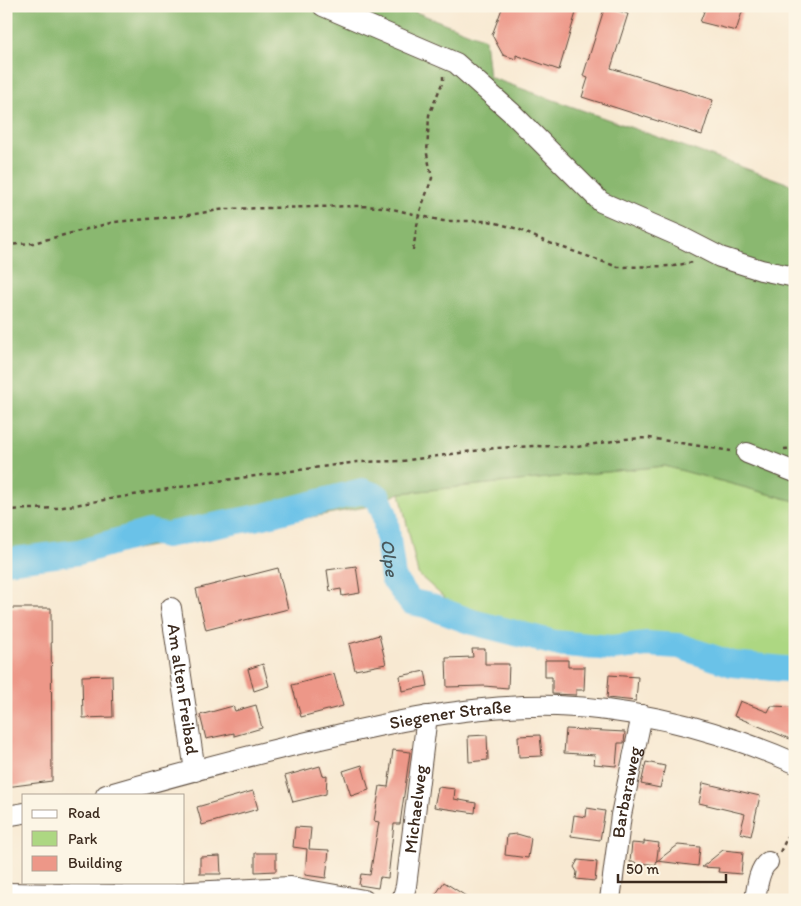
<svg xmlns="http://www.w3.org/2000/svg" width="801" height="906" font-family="Itim,sans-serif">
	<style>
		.green { fill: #add782; stroke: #748050 }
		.forest { fill: #8ab870; stroke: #627147 }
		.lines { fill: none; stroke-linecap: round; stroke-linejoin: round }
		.river { stroke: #6bc2e8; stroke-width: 26 }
		.building { fill: #ed9788 }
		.minor-casing { stroke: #574739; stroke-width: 22 }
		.path { stroke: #574739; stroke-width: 2.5; stroke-dasharray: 4 4; stroke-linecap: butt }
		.minor { stroke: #fff; stroke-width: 20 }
		.labels { text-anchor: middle; stroke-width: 4.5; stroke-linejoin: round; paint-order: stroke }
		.street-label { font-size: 18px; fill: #3b2a1e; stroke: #fcf5e5 }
		.water-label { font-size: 19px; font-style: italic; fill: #49585b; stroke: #fcf5e5 }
	</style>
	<rect width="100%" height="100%" fill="#fcf5e5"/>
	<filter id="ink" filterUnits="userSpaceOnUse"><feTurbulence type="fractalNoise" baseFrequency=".02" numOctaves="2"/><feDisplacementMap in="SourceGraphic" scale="10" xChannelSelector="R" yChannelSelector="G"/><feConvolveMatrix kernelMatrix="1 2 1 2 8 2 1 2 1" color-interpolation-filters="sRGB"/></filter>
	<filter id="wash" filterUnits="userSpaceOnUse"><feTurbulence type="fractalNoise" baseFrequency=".0096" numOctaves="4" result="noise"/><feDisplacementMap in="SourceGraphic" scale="20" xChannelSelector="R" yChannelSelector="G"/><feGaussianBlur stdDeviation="1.12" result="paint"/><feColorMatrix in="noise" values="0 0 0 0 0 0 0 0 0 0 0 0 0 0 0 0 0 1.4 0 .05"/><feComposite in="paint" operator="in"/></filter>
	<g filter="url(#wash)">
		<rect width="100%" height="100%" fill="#f8e9d2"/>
		<path class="green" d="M 665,466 L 795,501 L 795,664 L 740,659 L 685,642 L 655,637 L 615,643 L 566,637 L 449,602 L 418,574 L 400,493 Z"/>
		<path class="forest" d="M 6,6 L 400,6 L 485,39 L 489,77 L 795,186 L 795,501 L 665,466 L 400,493 L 371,506 L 10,572 L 6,569 Z"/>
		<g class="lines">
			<path class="river" id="s1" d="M 6,561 L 79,552 L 149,532 L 166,535 L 264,516 L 362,491 L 378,497 L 385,515 L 393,578 L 411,602 L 426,605 L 472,622 L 555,643 L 611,648 L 647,644 L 679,646 L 732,664 L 795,670"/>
		</g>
		<g id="blocks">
			<path class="building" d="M 503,6 L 578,6 L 559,70 L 516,55 L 516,59 L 503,55 L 492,35 Z
				M 605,6 L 628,14 L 611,68 L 713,100 L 702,135 L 582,97 L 588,78 L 583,76 Z
				M 706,6 L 744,6 L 736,31 L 700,22 Z
				M 356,566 L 360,593 L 342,596 L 341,589 L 330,591 L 327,570 Z
				M 278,568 L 288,609 L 206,630 L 196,589 Z
				M 6,608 L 51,608 L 52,781 L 6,787 Z
				M 379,635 L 386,664 L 355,670 L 349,644 Z
				M 472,649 L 485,649 L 485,664 L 509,664 L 508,688 L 484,686 L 447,687 L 446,658 L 473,657 Z
				M 545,660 L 568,660 L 568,667 L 585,667 L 584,690 L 576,690 L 576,695 L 552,694 L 552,677 L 545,677 Z
				M 263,664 L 269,686 L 254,691 L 248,669 Z
				M 425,671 L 428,686 L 402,691 L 400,676 Z
				M 334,674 L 343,706 L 301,717 L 292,685 Z
				M 112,675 L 113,717 L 83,718 L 82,676 Z
				M 609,675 L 638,677 L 636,701 L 607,698 Z
				M 740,701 L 768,712 L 771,706 L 795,707 L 795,741 L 734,716 Z
				M 256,705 L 262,728 L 234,736 L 234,733 L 206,739 L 200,715 L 233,706 L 235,711 Z
				M 566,729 L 625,732 L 624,743 L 618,743 L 616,766 L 594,764 L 595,755 L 564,753 Z
				M 487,735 L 488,760 L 469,762 L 468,736 Z
				M 540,735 L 542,756 L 519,757 L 518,736 Z
				M 393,750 L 410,752 L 400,824 L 394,824 L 388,878 L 380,877 L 378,888 L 359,885 L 361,874 L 370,875 L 379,822 L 374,821 L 380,786 L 388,787 Z
				M 646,762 L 665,766 L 660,788 L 641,784 Z
				M 362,765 L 369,790 L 351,796 L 343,771 Z
				M 320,766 L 323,776 L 327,775 L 326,794 L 293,802 L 285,776 Z
				M 703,783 L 760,796 L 751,836 L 740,833 L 745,814 L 699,803 Z
				M 438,787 L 455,789 L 454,799 L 476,803 L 475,813 L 434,807 Z
				M 253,791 L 258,809 L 202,825 L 197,807 Z
				M 587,808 L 605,811 L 600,840 L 571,836 L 574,815 L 586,817 Z
				M 295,827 L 311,828 L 309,849 L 329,850 L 326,878 L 305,875 L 307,849 L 293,847 Z
				M 517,834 L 531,838 L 528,858 L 505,855 L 507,835 Z
				M 644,841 L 659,843 L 656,865 L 642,863 L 638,866 L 635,862 L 630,862 L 632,843 L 644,844 Z
				M 678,845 L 700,847 L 698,866 L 657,861 Z
				M 723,850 L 743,852 L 741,874 L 718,872 L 719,868 L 702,867 Z
				M 255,853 L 276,853 L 276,871 L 255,872 Z
				M 220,856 L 221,874 L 200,874 L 200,857 Z
				M 578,860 L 597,862 L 595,881 L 576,879 L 577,872 L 574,867 Z
				M 444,882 L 472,900 L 432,900 Z"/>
		</g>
	</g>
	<g filter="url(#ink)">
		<use href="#blocks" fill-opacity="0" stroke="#574739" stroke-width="1"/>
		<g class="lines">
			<defs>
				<g id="minor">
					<path d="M 323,6 L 456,63 L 512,113 L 601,202 L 681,237 L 720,257 L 761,270 L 795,277"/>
					<path d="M 747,453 L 795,472"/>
					<path id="s2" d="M 171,608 L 195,771"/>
					<path id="s3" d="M 106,795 C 180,774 254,754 329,737 C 404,719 480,704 557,706 C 640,709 719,730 795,763"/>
					<path d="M 6,816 L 24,813"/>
					<path d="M 6,893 L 129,895 L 291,887 L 364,900"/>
					<path id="s4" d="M 402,900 L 406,886 L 427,716"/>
					<path id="s5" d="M 610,900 L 621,815 L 642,715"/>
					<path d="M 755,900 C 757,888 758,870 768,862"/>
				</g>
			</defs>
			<use href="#minor" class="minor-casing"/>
			<path class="path" d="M 6,245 L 33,243 L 114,222 L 183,216 L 225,209 L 356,206 L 384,207 L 443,221 L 489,221 L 518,229 L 544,241 L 618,267 L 674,266 L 693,262
				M 413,250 L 419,214 L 432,178 L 427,154 L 429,115 L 443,81 L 443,74
				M 784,449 L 795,448
				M 6,510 L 57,508 L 204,483 L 357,462 L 402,461 L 495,448 L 535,446 L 577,447 L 625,439 L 649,438 L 731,451
				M 780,852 L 790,832 L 795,833"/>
			<use href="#minor" class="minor"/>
		</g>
	</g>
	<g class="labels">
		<g class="street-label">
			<text dy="6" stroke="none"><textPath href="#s2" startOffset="82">Am alten Freibad</textPath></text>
			<text dy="6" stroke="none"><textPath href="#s3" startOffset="354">Siegener Straße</textPath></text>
			<text dy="6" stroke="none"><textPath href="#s5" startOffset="109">Barbaraweg</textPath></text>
			<text dy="6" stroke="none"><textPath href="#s4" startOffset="92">Michaelweg</textPath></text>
		</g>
		<g class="water-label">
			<text dy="7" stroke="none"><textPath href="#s1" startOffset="444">Olpe</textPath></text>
		</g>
	</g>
	<rect width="801" height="906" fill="none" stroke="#fcf5e5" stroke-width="25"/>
	<rect x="22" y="794" width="162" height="90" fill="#fcf5e5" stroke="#afa495"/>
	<rect x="32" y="810" width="25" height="8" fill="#ffffff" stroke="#afa495"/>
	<text x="68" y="818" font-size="15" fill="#3b2a1e">Road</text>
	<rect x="32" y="831" width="25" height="15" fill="#add782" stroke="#afa495"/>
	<text x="68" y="844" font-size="15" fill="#3b2a1e">Park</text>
	<rect x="32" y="856" width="25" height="15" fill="#ed9788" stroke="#afa495"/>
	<text x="68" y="868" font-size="15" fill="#3b2a1e">Building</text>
	<path d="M618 874v8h108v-8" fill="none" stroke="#3b2a1e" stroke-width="2.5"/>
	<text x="626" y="874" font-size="15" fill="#3b2a1e" stroke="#fcf5e5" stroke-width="4" paint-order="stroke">50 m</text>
</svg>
